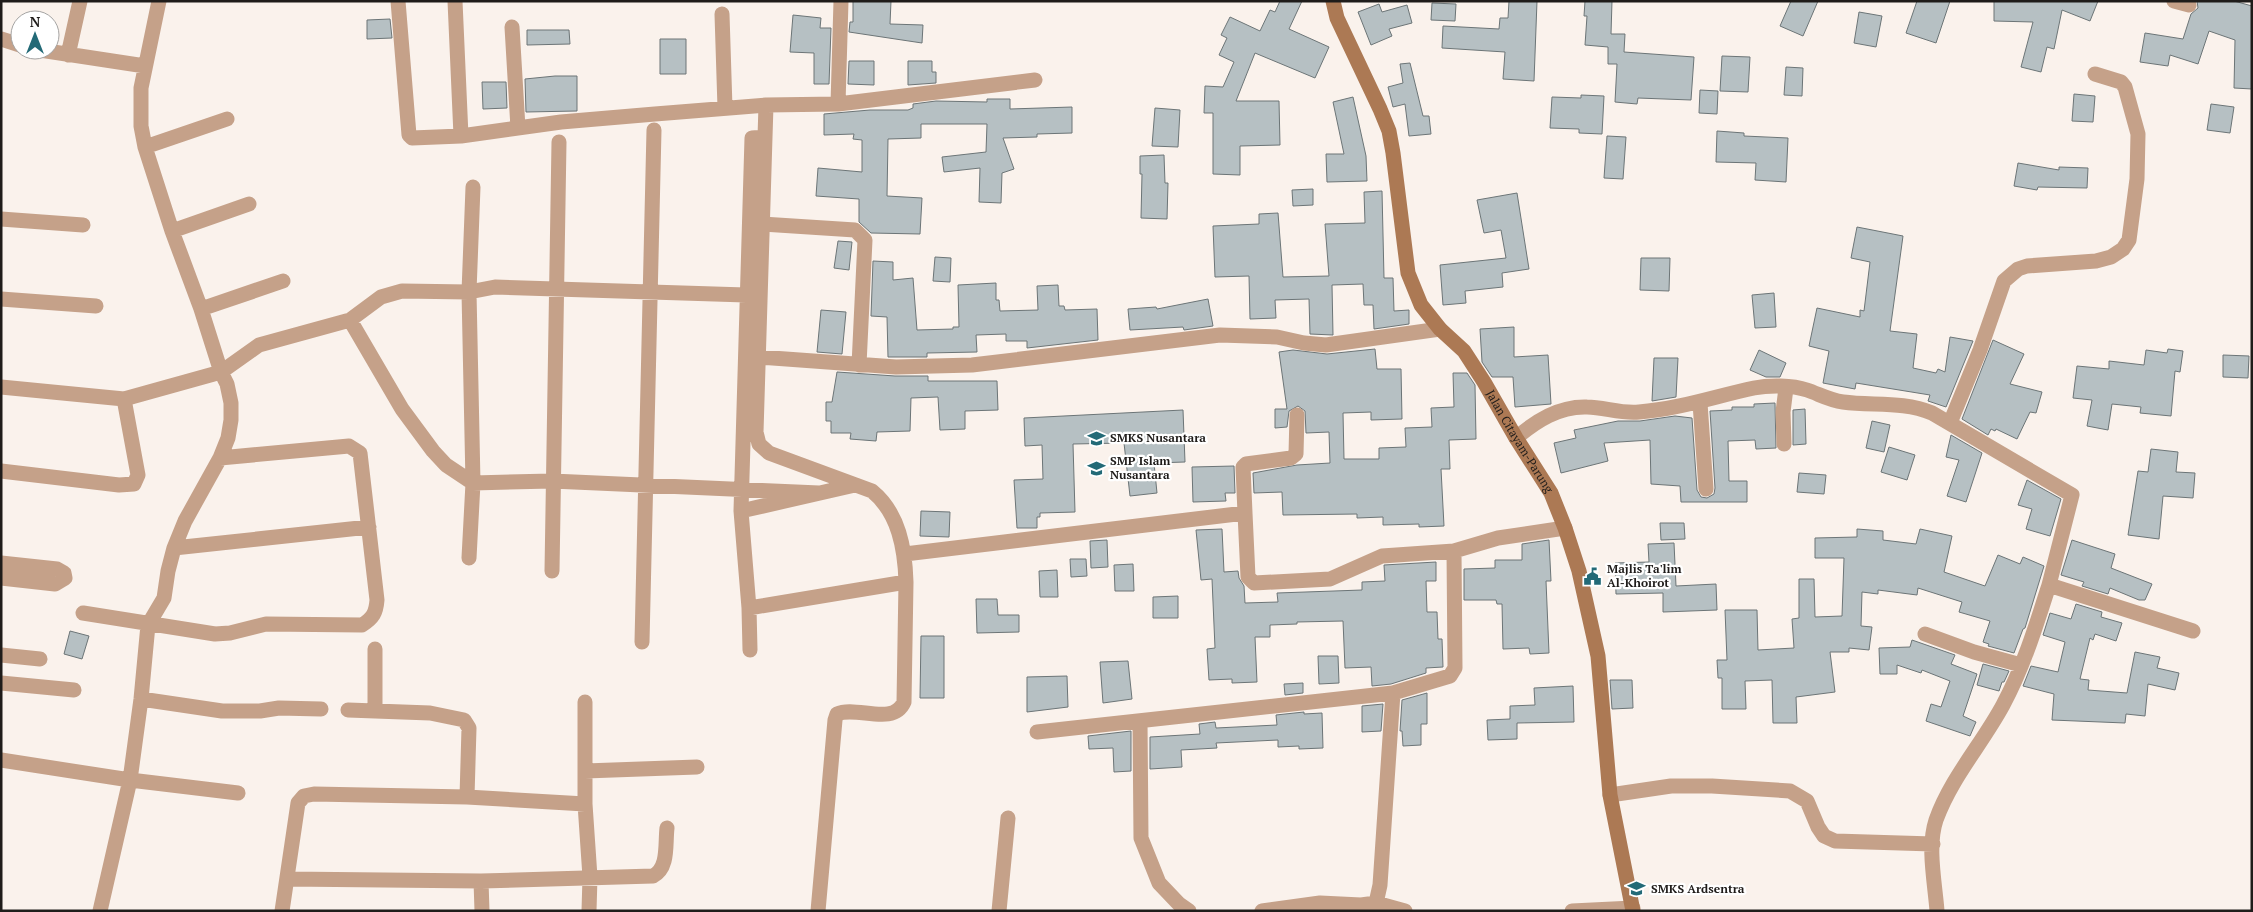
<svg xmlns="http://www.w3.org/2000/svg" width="2253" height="912" font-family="'PT Serif',serif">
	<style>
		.building { fill: #b6c0c3; stroke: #6c7577 }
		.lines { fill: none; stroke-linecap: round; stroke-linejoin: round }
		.street { stroke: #c5a189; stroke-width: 15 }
		.secondary { stroke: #ac7954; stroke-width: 15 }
		.labels { text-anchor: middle; stroke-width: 4.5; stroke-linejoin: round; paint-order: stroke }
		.poi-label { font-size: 12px; font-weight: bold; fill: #1f1c1a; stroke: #fff; text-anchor: start }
		.street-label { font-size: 12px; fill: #1f1c1a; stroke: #fff }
	</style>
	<rect width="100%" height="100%" fill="#faf2ec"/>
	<path class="building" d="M 853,1 L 891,1 L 890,24 L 923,25 L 922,43 L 849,32 L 850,22 L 853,22 Z
		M 1280,1 L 1302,1 L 1289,29 L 1329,47 L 1315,78 L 1255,53 L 1236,101 L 1279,101 L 1280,145 L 1240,146 L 1240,175 L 1213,174 L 1213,113 L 1204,113 L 1205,86 L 1223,87 L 1234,62 L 1219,55 L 1227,38 L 1221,35 L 1230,17 L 1260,31 L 1270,10 L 1275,12 Z
		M 1509,1 L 1537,1 L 1534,81 L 1503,79 L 1505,52 L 1442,48 L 1443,26 L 1499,29 L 1500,18 L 1508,18 Z
		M 1585,1 L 1612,1 L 1611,34 L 1625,34 L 1624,52 L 1694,57 L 1691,100 L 1638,98 L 1637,104 L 1615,102 L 1617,64 L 1608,64 L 1608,47 L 1585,45 L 1587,16 L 1584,16 Z
		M 1791,1 L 1818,1 L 1803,36 L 1780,26 Z
		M 1917,1 L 1950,1 L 1936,43 L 1906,33 Z
		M 1994,1 L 2098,1 L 2090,21 L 2062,10 L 2054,49 L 2047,47 L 2041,72 L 2021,67 L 2033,22 L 1994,21 Z
		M 2197,1 L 2234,1 L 2252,6 L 2252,89 L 2234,88 L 2235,40 L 2209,31 L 2198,64 L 2170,55 L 2168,66 L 2140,62 L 2145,33 L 2183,39 L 2191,14 L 2198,8 Z
		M 1432,3 L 1456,4 L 1455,21 L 1431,20 Z
		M 1379,4 L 1382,12 L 1407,5 L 1412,23 L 1389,29 L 1392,36 L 1371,45 L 1358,12 Z
		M 1859,12 L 1882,16 L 1876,47 L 1854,43 Z
		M 793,15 L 821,18 L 820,28 L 831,28 L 829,84 L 814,84 L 814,53 L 790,52 Z
		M 390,19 L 392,38 L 367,39 L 367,20 Z
		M 527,30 L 569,30 L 570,44 L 527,45 Z
		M 660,39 L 686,39 L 686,74 L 660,74 Z
		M 1722,56 L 1750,57 L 1748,92 L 1720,91 Z
		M 849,61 L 874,61 L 874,85 L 848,84 Z
		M 908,61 L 932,61 L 932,72 L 936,72 L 936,83 L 908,85 Z
		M 1410,63 L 1423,116 L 1429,116 L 1431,134 L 1409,136 L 1405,104 L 1393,107 L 1388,87 L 1403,83 L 1400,64 Z
		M 1786,67 L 1803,68 L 1802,96 L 1784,95 Z
		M 555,76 L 577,76 L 577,111 L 526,112 L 525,79 Z
		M 482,82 L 506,82 L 507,108 L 483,109 Z
		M 1700,90 L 1718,91 L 1717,114 L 1699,113 Z
		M 2074,94 L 2095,96 L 2093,122 L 2072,121 Z
		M 1581,95 L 1604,96 L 1602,134 L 1579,133 L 1579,129 L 1550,128 L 1552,97 L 1581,98 Z
		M 1353,97 L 1366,156 L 1367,181 L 1327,182 L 1326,154 L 1344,154 L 1333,102 Z
		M 987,99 L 1010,99 L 1010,109 L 1072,107 L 1072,133 L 1037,134 L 1037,137 L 1003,138 L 1014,169 L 1002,173 L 1001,203 L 979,202 L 980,168 L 944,172 L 942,157 L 986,152 L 987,124 L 921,124 L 921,138 L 888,139 L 887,196 L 922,198 L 920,234 L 871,233 L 859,222 L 859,199 L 816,196 L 818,168 L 862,172 L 862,140 L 853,139 L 854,134 L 824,135 L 824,114 L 870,110 L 908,110 L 913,108 L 913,104 L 936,101 L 987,102 Z
		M 2211,104 L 2234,107 L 2230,133 L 2207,130 Z
		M 1155,108 L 1180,110 L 1178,147 L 1152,146 Z
		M 1717,131 L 1744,133 L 1744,136 L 1788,138 L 1786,182 L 1755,180 L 1756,163 L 1716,162 Z
		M 1607,136 L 1626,137 L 1623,179 L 1604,178 Z
		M 1164,155 L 1165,183 L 1168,183 L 1167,219 L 1141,218 L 1142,174 L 1140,174 L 1140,156 Z
		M 2018,163 L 2059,170 L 2059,167 L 2088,168 L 2087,188 L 2038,187 L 2037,190 L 2014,186 Z
		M 1313,189 L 1313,205 L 1293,206 L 1292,190 Z
		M 1382,191 L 1384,278 L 1393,278 L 1394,311 L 1409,310 L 1409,324 L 1374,329 L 1373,305 L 1364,305 L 1363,284 L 1332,285 L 1333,335 L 1310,334 L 1309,299 L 1275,300 L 1276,318 L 1250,319 L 1249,276 L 1215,277 L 1213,226 L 1259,224 L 1259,214 L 1278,213 L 1283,277 L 1329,276 L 1325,224 L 1365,223 L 1364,192 Z
		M 1517,193 L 1529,269 L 1502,273 L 1503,287 L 1465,291 L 1466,303 L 1443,305 L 1440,265 L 1506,258 L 1501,230 L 1484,233 L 1477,200 Z
		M 1857,227 L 1903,236 L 1890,331 L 1917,334 L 1913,368 L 1936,373 L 1938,369 L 1945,372 L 1950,337 L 1973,341 L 1946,407 L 1928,401 L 1930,395 L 1856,383 L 1855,389 L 1823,383 L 1829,351 L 1809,346 L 1817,308 L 1860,317 L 1860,310 L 1864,311 L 1870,262 L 1851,258 Z
		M 838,241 L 852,242 L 849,270 L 834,268 Z
		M 935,257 L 951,258 L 950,282 L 933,281 Z
		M 1641,258 L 1670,258 L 1669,291 L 1640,290 Z
		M 873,261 L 893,262 L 893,280 L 913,278 L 917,330 L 953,329 L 953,327 L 959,327 L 958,285 L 996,283 L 996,300 L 999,300 L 1000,311 L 1038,310 L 1037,286 L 1058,285 L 1059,306 L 1064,306 L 1065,310 L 1097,309 L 1098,340 L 1027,348 L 1027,341 L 1006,341 L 1006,334 L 976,335 L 977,352 L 927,353 L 927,357 L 888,357 L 887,317 L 871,316 Z
		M 1774,293 L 1776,327 L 1755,328 L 1752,295 Z
		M 1208,299 L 1213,326 L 1184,330 L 1183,327 L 1130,330 L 1128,309 L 1156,307 L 1157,309 Z
		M 821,310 L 846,312 L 842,354 L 817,352 Z
		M 1514,327 L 1514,357 L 1548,355 L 1551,404 L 1515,407 L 1513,377 L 1492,377 L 1482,362 L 1480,329 Z
		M 1993,340 L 2024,354 L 2010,384 L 2042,392 L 2036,413 L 2030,412 L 2017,439 L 1996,429 L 1995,431 L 1991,429 L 1988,435 L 1962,419 Z
		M 1375,349 L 1377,369 L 1401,369 L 1402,419 L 1371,420 L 1371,412 L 1343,413 L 1344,459 L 1379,459 L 1379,448 L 1406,447 L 1405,428 L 1432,427 L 1431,408 L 1454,407 L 1453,373 L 1467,373 L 1475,385 L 1476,439 L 1449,440 L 1450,469 L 1441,469 L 1444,526 L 1419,527 L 1419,524 L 1383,525 L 1383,517 L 1357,518 L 1357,514 L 1283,515 L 1282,492 L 1254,493 L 1253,473 L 1297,465 L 1330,463 L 1329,432 L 1306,433 L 1305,411 L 1298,406 L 1289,411 L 1287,427 L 1275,428 L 1275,409 L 1287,409 L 1279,352 L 1293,350 L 1327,354 Z
		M 2168,349 L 2183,351 L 2180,372 L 2175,371 L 2171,416 L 2140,413 L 2141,407 L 2112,404 L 2108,430 L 2087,426 L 2092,400 L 2073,398 L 2077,366 L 2109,369 L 2109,361 L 2144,365 L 2146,350 L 2167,353 Z
		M 1759,350 L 1786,363 L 1780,377 L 1766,377 L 1750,370 Z
		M 2223,355 L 2249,356 L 2248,378 L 2223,377 Z
		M 1654,358 L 1678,358 L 1676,397 L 1652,401 Z
		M 837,372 L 895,376 L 928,376 L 928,381 L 997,381 L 998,410 L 965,411 L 965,429 L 940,430 L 938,397 L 911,398 L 910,431 L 877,432 L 876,441 L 850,439 L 851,433 L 831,433 L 831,421 L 826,421 L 826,402 L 832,402 Z
		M 1775,403 L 1776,448 L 1756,449 L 1755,440 L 1728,441 L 1729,481 L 1747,481 L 1747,502 L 1681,502 L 1680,486 L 1651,484 L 1650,440 L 1604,443 L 1608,461 L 1561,473 L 1554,443 L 1576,438 L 1574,430 L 1618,421 L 1640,421 L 1675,416 L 1692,418 L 1697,490 L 1701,497 L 1707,498 L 1714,494 L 1715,488 L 1710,411 L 1732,410 L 1732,407 L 1754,407 L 1754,404 Z
		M 1805,409 L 1806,444 L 1793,445 L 1793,410 Z
		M 1183,410 L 1185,462 L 1154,463 L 1157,493 L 1130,496 L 1124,443 L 1073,444 L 1075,512 L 1040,513 L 1040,517 L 1037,517 L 1037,528 L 1017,528 L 1014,480 L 1043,479 L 1042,445 L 1025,446 L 1024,418 Z
		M 1872,421 L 1890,425 L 1884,452 L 1866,448 Z
		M 1951,435 L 1982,453 L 1966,502 L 1947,496 L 1959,460 L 1946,457 Z
		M 1889,447 L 1915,455 L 1907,480 L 1881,472 Z
		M 2151,449 L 2178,452 L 2176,472 L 2195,473 L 2193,498 L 2163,496 L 2159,539 L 2128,535 L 2138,471 L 2148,472 Z
		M 1234,466 L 1235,493 L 1225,493 L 1226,501 L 1193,502 L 1192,467 Z
		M 1799,473 L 1826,475 L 1824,494 L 1797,492 Z
		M 2027,480 L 2061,499 L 2050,536 L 2026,529 L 2032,509 L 2018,505 Z
		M 921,511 L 950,512 L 949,537 L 920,536 Z
		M 1660,523 L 1684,523 L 1685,539 L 1661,540 Z
		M 1222,529 L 1224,572 L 1238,571 L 1239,578 L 1244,586 L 1245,603 L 1278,602 L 1277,593 L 1362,590 L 1362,582 L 1385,581 L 1384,565 L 1436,562 L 1436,581 L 1426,581 L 1427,612 L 1437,612 L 1438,639 L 1442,639 L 1443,667 L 1426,668 L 1426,673 L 1391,684 L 1372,686 L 1371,667 L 1345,668 L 1343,621 L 1297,622 L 1297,624 L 1270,625 L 1270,637 L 1255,637 L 1257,682 L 1232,683 L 1232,679 L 1209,680 L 1207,649 L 1215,648 L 1212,579 L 1201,580 L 1196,530 Z
		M 1857,529 L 1883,531 L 1883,540 L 1916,544 L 1920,529 L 1952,536 L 1944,572 L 1985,586 L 1998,555 L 2020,564 L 2023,557 L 2044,566 L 2025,628 L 2023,629 L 2014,653 L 1988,646 L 1989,644 L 1983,642 L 1990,621 L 1959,612 L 1962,602 L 1918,588 L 1917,595 L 1878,590 L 1878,594 L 1862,592 L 1861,626 L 1872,627 L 1869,650 L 1849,648 L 1849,652 L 1830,652 L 1835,692 L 1796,697 L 1797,723 L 1773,723 L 1772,680 L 1745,681 L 1746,709 L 1722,709 L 1722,678 L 1718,678 L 1717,660 L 1727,660 L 1725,610 L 1757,610 L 1758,650 L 1794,648 L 1792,619 L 1799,618 L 1799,579 L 1814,579 L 1815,617 L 1842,616 L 1844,558 L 1815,558 L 1815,538 L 1857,537 Z
		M 1107,540 L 1108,567 L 1091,568 L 1090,541 Z
		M 1549,540 L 1551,581 L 1546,581 L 1549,653 L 1530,654 L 1529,648 L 1503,649 L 1502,604 L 1497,604 L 1496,600 L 1464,600 L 1464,569 L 1495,568 L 1495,560 L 1522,560 L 1522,544 Z
		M 2072,540 L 2115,554 L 2111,568 L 2152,584 L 2145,600 L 2139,600 L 2110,588 L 2108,594 L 2082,586 L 2084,582 L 2061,575 Z
		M 1674,543 L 1676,586 L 1716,584 L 1717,610 L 1663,612 L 1663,593 L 1616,594 L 1615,563 L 1649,562 L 1648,544 Z
		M 1070,559 L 1086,559 L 1087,576 L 1071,577 Z
		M 1133,564 L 1134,591 L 1115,591 L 1114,565 Z
		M 1057,570 L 1058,597 L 1040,597 L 1039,571 Z
		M 1178,596 L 1178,618 L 1153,618 L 1153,597 Z
		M 976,599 L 997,599 L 998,615 L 1019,615 L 1019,632 L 977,633 Z
		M 2076,604 L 2102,612 L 2101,617 L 2122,623 L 2116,641 L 2095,634 L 2093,640 L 2090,638 L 2080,679 L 2089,680 L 2088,690 L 2127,693 L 2135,652 L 2160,657 L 2157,668 L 2179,673 L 2175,690 L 2148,684 L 2145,716 L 2126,714 L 2125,723 L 2052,720 L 2054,694 L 2023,686 L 2031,666 L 2058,672 L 2065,642 L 2043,635 L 2050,613 L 2071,619 Z
		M 70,631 L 89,636 L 82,659 L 64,654 Z
		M 921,636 L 944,636 L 944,698 L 920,698 Z
		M 1912,640 L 1955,655 L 1951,664 L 1977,674 L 1963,716 L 1976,722 L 1970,736 L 1926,721 L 1931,704 L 1941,707 L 1950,681 L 1922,670 L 1921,673 L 1897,665 L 1897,674 L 1880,674 L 1879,648 L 1910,647 Z
		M 1318,656 L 1338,656 L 1339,683 L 1319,684 Z
		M 1128,661 L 1132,699 L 1103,703 L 1100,662 Z
		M 1983,664 L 2009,671 L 2004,682 L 2002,682 L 1999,691 L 1977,685 Z
		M 1067,676 L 1068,707 L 1027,712 L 1027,677 Z
		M 1610,680 L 1632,680 L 1633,708 L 1612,709 Z
		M 1303,683 L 1303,693 L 1285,695 L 1284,684 Z
		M 1573,686 L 1574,722 L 1517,723 L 1517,739 L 1488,740 L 1487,720 L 1510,719 L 1510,706 L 1535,705 L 1534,688 Z
		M 1427,693 L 1427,724 L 1421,724 L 1421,745 L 1403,746 L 1402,731 L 1400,731 L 1402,700 Z
		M 1383,704 L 1381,731 L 1362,732 L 1362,706 Z
		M 1304,712 L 1304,714 L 1322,713 L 1323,748 L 1299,749 L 1299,746 L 1278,747 L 1278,740 L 1216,743 L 1217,748 L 1181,750 L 1182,767 L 1150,769 L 1150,737 L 1200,734 L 1199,724 L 1215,722 L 1216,728 L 1277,725 L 1276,715 Z
		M 1131,731 L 1131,771 L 1114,772 L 1113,748 L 1089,749 L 1088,736 Z"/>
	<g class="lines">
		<path class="street" d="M 159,1 L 141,88 L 141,126 L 145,147 L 172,231 L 201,309 L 221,372 L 227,384 L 231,403 L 231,420 L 228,438 L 220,458 L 185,521 L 174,548 L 168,571 L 164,598 L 148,625 L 141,699 L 130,780 L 238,793
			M 398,1 L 409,135 L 412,138 L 461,136 L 561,122 L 655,114 L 766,105 L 838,104 L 1035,80
			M 455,1 L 461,136
			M 2174,1 L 2189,5
			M 722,14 L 725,108
			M 512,27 L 518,128
			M 1,39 L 20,45
			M 40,50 L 145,66
			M 68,55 L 80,1
			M 838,104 L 841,1
			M 765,137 L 752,138 L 741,511 L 749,608 L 906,582 C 905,549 899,513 872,491 L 769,453 L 759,444 L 756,432 L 765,137 L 766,105
			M 145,147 L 227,119
			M 473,187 L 469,292 L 473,483 L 552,481 L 819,493
			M 1,219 L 83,225
			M 762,224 L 855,230 L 865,240 L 859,365
			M 172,231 L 249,204
			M 1,299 L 96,306
			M 201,309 L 283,281
			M 350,320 L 402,409 L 433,451 L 446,465 L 473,483 L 469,558
			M 758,357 L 896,367 L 972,365 L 1220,335 L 1277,337 L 1304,343 L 1326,345 L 1440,329
			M 1,387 L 124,399 L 221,372 L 259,345 L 350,320 L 381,297 L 402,291 L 469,292 L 495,287 L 746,295
			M 1700,403 L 1706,489
			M 1950,423 L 1980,350 L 2004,281 L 2018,269 L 2027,266 L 2096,261 L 2111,257 L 2123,249 L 2129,240 L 2137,179 L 2138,134 L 2125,87 L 2121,82 L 2095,74
			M 1516,438 C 1536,421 1559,406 1587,407 C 1604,407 1621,414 1639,412 C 1679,409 1716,396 1754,388 C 1769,385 1792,385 1807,390 C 1819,394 1829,400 1843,402 C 1873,406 1903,401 1932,413 L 2072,495 L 2049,585 L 2193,631
			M 1784,444 L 1783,412 L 1786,388
			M 1,471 L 119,485 L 134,484 L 138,475 L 124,399
			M 741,511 L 855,485
			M 1245,513 L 1243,467 L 1246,464 L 1291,458 L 1296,454 L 1297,415
			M 174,548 L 369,527
			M 905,554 L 1245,513 L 1248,577 L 1254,583 L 1330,579 L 1382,556 L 1454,551 L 1498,538 L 1565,528
			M 1,563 L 57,569 L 64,573 L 65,578 L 55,584 L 1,578
			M 552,571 L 559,142
			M 749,608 L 750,650
			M 83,613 L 215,634 L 230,633 L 266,624 L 362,625 C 373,618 376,613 377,600 L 360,453 L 349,446 L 220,458
			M 1925,634 L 1974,652 L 2021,665
			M 642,642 L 654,130
			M 1,655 L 40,659
			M 1,683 L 74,690
			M 141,699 L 222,711 L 260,711 L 279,708 L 321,709
			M 585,702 L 585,804 L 590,877 L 589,911
			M 348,710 L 430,713 L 464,720 L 469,728 L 467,797
			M 375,711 L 375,649
			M 1140,721 L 1141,838 L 1159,883 L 1179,904 L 1189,911
			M 1037,732 L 1393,693 L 1450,676 L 1455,668 L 1454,551
			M 1,760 L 130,780 L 100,911
			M 585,771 L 697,767
			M 1610,795 L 1671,786 L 1712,786 L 1790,791 L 1807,801 L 1818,827 L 1824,836 L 1835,841 L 1933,844
			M 287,879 L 481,881 L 653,876 C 669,868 665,844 667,828
			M 481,881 L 482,911
			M 1376,903 L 1405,911
			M 282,911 L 298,803 L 304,796 L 314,794 L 467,797 L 585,804
			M 818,911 L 835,720 L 837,714 C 856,705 893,727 904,702 L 906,582
			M 999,911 L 1008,818
			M 1262,911 L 1320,903 L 1361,905 L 1376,903 L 1380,885 L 1393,693
			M 1572,911 L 1633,908
			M 1937,911 C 1935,883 1927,847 1936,820 C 1951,778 1982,744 2003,705 C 2023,668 2036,626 2049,585"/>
		<path class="secondary" id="s1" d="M 1333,1 L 1337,18 L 1380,109 L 1389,131 L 1393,153 L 1408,273 L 1421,305 L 1440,329 L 1464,351 L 1484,382 L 1516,438 L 1551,493 L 1565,528 L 1579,571 L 1598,656 L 1610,795 L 1633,911"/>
	</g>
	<defs>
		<symbol id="school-bare" viewBox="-9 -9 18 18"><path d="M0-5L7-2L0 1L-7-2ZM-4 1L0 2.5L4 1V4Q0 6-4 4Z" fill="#236a77" stroke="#fff" stroke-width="2.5" paint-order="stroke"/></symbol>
		<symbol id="civic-bare" viewBox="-9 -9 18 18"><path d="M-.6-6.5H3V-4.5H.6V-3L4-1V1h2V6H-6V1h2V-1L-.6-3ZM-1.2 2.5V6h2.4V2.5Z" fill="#236a77" stroke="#fff" stroke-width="2.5" paint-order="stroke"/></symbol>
	</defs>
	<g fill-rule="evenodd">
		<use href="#school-bare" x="1084" y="426" width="25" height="25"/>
		<use href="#school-bare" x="1084" y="456" width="25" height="25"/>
		<use href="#civic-bare" x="1580" y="564" width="25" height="25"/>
		<use href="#school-bare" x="1624" y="876" width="25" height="25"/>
	</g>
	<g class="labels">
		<g class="poi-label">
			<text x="1110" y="442">SMKS Nusantara</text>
			<text x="1110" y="465">SMP Islam<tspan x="1110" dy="14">Nusantara</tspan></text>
			<text x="1607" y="573">Majlis Ta'lim<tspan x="1607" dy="14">Al-Khoirot</tspan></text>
			<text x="1651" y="893">SMKS Ardsentra</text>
		</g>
		<g class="street-label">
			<text dy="4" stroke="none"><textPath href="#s1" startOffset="489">Jalan Citayam-Parung</textPath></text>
		</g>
	</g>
	<rect width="2253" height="912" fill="none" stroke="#1f1c1a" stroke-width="5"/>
	<g transform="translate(35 35)"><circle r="24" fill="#ffffff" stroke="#a5a4a3"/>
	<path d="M0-4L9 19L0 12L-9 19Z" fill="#236a77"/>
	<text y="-8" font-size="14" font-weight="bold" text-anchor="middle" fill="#1f1c1a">N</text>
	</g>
</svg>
